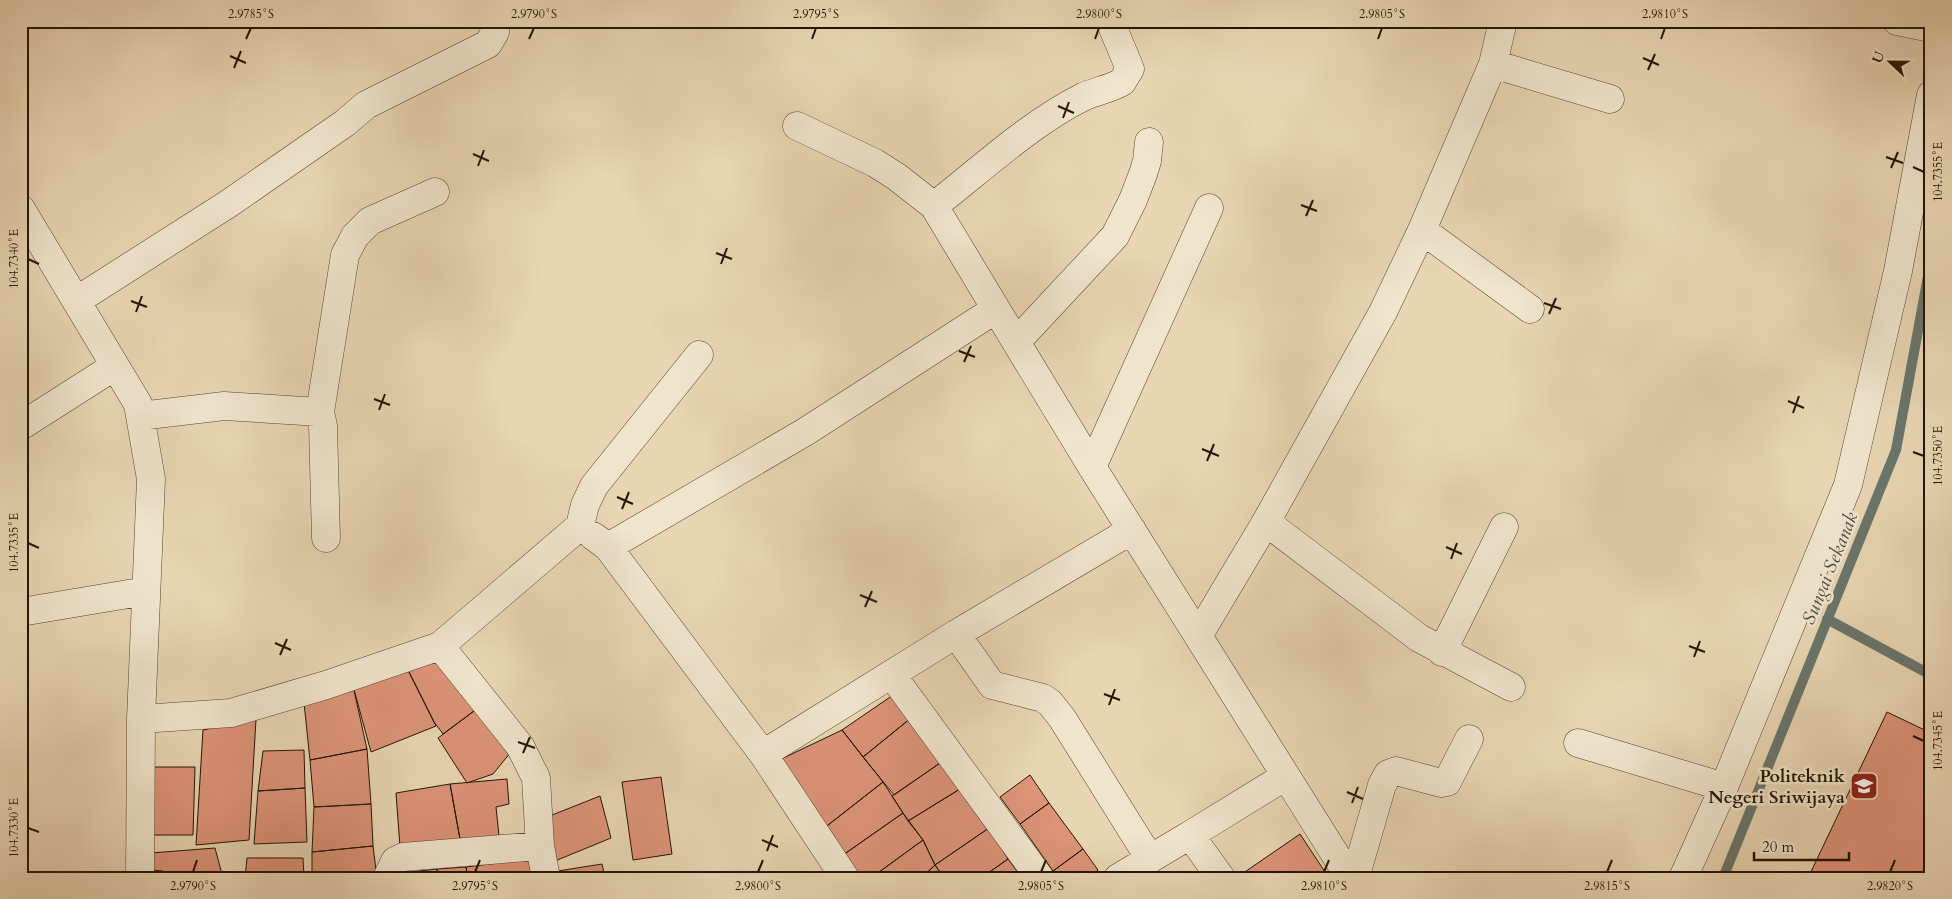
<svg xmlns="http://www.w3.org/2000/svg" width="1952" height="899" font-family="Cardo,serif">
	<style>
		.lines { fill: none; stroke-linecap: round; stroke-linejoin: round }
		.stream { stroke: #6a766c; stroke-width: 10 }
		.building { fill: #dc9378; stroke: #241402 }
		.minor-casing { stroke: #55442e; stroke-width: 29 }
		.minor { stroke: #f0e4cd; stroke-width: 28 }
		.ticks { fill: none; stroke: #241402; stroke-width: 2 }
		.labels { text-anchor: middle; stroke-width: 5; stroke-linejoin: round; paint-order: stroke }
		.poi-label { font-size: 18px; font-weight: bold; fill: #241402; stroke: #f0e4cd; text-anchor: end }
		.water-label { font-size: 19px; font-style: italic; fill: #4d4d40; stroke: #f0e4cd }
		.neatline { fill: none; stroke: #241402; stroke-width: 2 }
		.ticks-label { font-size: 12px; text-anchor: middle; fill: #241402 }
	</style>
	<rect width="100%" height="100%" fill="#e8d5b2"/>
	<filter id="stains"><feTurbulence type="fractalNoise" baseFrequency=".004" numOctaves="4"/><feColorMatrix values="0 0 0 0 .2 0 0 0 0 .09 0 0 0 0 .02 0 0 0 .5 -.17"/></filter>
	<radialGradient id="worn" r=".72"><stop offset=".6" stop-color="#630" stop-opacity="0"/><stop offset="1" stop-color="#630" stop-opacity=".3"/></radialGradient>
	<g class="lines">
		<path class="stream" d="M 1827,619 L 1931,675
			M 1723,878 L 1896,450 L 1931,260"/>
	</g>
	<path class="building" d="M 437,658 L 478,708 L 443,734 L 434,722 L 407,668 Z
		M 407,668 L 436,726 L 371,752 L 353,686 Z
		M 353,686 L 367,749 L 310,760 L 304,703 Z
		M 896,693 L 911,718 L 863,757 L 842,730 Z
		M 478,708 L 511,752 L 493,774 L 467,783 L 438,738 Z
		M 1887,712 L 1931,733 L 1931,877 L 1808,878 Z
		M 911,718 L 943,761 L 894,795 L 863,757 Z
		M 256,719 L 249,840 L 196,845 L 203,730 Z
		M 842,730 L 883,782 L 823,829 L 775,762 Z
		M 367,749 L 371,804 L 314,807 L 310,760 Z
		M 304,750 L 305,788 L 258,791 L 263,751 Z
		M 943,761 L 960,789 L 908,821 L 892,796 Z
		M 148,767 L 195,767 L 193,835 L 150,835 Z
		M 1030,775 L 1049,803 L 1020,824 L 1000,797 Z
		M 661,777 L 672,854 L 633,860 L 622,782 Z
		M 507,779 L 509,804 L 496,807 L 499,836 L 460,839 L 450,784 Z
		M 883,782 L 903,813 L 843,855 L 823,829 Z
		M 450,784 L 460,839 L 400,847 L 396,793 Z
		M 305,788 L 307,842 L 254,844 L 258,791 Z
		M 960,789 L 989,828 L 935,865 L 923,840 L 908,821 Z
		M 600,796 L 611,838 L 555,861 L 547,817 Z
		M 1049,803 L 1083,849 L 1053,871 L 1020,824 Z
		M 371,804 L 373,846 L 312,852 L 314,807 Z
		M 903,813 L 923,840 L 871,878 L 857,878 L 843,855 Z
		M 989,828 L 1008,859 L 981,878 L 944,878 L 935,865 Z
		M 1300,834 L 1329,878 L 1240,878 L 1239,876 Z
		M 923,840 L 935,865 L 921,878 L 871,878 Z
		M 373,846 L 377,878 L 312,878 L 312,852 Z
		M 215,848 L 223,878 L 163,878 L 163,871 L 152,870 L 151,853 Z
		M 1083,849 L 1098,870 L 1088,878 L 1058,878 L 1053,871 Z
		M 247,858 L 303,858 L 304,878 L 245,878 Z
		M 529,859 L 532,878 L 468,878 L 466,867 Z
		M 1008,859 L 1022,878 L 981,878 Z
		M 602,864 L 605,878 L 559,878 L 558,871 Z
		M 935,865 L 944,878 L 921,878 Z
		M 466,867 L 468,878 L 438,878 L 437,869 Z
		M 437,869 L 438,878 L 401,878 L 401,873 Z"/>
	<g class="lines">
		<defs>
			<path id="minor" d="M 1897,21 L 1931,28
				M 1493,64 L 1610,99
				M 797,126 L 875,163 L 897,177 L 934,206
				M 21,209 L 138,404 L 151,479 L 141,719 L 140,878
				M 1422,230 L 1530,309
				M 76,301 L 228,204 L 345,123 L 366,105 L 488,44 L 495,32 L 495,21
				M 996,309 L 934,206 C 979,171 1032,122 1083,97 C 1096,91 1110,89 1122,82 L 1130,69 L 1110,21
				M 1017,341 L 1115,236 L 1133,200 L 1143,174 L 1147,161 L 1149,142
				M 140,416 L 224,406 L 320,412
				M 21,426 L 115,366
				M 1092,467 L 1209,208
				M 1266,522 L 1419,638 L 1511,687
				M 593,536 L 608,547 L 763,754 L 845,878
				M 326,538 L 323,426 L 320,412 L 345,255 L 355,236 L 370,221 L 435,192
				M 608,547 L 805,432 L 996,309 L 1092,467 L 1350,878
				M 21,612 L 146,591
				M 956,634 L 992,685 L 1043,698 L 1050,703 L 1062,718 L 1150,859
				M 1198,636 L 1266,522 L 1383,312 L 1422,230 L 1493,64 L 1503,21
				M 440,646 L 520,746 L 536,778 L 540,846 L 546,878
				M 1442,652 L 1504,527
				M 892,675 L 1040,878
				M 141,719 L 231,713 L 326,685 L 440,646 L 580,526 L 585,505 L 594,486 L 699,355
				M 1578,743 L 1724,787
				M 763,754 L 956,634 L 1132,530
				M 1190,835 L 1286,776
				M 387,878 L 395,861 L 403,857 L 540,846
				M 1118,878 L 1190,835 L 1221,878
				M 1355,878 L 1382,785 L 1388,774 L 1396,771 L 1441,783 L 1447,782 L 1469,739
				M 1683,878 L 1724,787 L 1848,485 L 1898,271 L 1931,95"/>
		</defs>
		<use href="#minor" class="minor-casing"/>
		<use href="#minor" class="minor"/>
	</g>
	<path class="ticks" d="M 246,39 L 251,28M 529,39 L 534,28M 812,39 L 816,28M 1095,39 L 1099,28M 1378,39 L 1382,28M 1661,39 L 1665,28M 230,56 L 246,63M 1643,58 L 1659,65M 234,68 L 241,51M 1648,70 L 1655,54M 1058,106 L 1074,113M 1063,118 L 1069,102M 473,154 L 489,161M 1886,157 L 1903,163M 478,166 L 484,150M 1913,167 L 1924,172M 1891,168 L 1898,152M 1301,205 L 1317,211M 1306,216 L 1313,200M 716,253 L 732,259M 28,259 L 39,264M 721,264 L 727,248M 131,301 L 147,307M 1544,303 L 1561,309M 136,312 L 142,296M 1549,314 L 1556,298M 959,351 L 975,357M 964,362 L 971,346M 374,399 L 390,405M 1788,401 L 1804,408M 379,410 L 385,394M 1793,413 L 1799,396M 1202,449 L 1219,456M 1913,452 L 1924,456M 1207,461 L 1214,444M 617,497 L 633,504M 622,509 L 629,492M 28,543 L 39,548M 1446,547 L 1462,554M 1451,559 L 1457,543M 860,595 L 877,602M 865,607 L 872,591M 275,643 L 291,650M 1689,646 L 1705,652M 280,655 L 287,639M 1694,657 L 1700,641M 1104,694 L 1120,700M 1109,705 L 1115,689M 1913,736 L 1924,741M 518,742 L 535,748M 523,753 L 530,737M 1347,792 L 1363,799M 1352,803 L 1358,787M 28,828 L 39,832M 762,840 L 778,847M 767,851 L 773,835M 193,872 L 197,860M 475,872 L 480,860M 758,872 L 763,860M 1041,872 L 1046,860M 1324,872 L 1329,860M 1607,872 L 1612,860M 1890,872 L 1895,860"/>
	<defs>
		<symbol id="university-square" viewBox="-11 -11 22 22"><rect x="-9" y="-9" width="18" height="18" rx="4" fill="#8f2418" stroke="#f0e4cd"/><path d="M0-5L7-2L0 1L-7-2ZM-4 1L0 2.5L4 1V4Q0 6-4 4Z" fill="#fff"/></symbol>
	</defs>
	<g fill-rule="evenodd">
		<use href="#university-square" x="1848" y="770" width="32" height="32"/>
	</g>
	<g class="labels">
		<g class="poi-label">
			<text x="1845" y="782">Politeknik<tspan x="1845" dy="21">Negeri Sriwijaya</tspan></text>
		</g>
		<g class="water-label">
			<text transform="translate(1829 568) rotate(-68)" y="7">Sungai Sekanak</text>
		</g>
	</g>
	<rect width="1952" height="899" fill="none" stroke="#e8d5b2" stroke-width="55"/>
	<g transform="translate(1890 62) rotate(292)" stroke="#f0e4cd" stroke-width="4" paint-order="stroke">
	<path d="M0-4L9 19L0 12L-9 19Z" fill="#241402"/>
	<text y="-8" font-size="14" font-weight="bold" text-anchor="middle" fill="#241402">U</text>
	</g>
	<path d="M1754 852v8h95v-8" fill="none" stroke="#241402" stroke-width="2.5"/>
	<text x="1762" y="852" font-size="15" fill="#241402" stroke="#f0e4cd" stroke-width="4" paint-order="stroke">20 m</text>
	<rect x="28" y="28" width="1896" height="844" class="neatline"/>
	<g class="ticks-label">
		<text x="251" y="18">2.9785°S</text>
		<text x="534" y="18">2.9790°S</text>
		<text x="816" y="18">2.9795°S</text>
		<text x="1099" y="18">2.9800°S</text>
		<text x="1382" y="18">2.9805°S</text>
		<text x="1665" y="18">2.9810°S</text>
		<text transform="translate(1938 172) rotate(-90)" y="4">104.7355°E</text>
		<text transform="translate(14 259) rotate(-90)" y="4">104.7340°E</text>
		<text transform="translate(1938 456) rotate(-90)" y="4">104.7350°E</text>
		<text transform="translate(14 543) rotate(-90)" y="4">104.7335°E</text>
		<text transform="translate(1938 741) rotate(-90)" y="4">104.7345°E</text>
		<text transform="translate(14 828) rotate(-90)" y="4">104.7330°E</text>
		<text x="193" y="890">2.9790°S</text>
		<text x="475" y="890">2.9795°S</text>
		<text x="758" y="890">2.9800°S</text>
		<text x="1041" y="890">2.9805°S</text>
		<text x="1324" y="890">2.9810°S</text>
		<text x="1607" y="890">2.9815°S</text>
		<text x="1890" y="890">2.9820°S</text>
	</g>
	<rect width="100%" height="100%" filter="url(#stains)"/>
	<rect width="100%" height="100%" fill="url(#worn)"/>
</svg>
